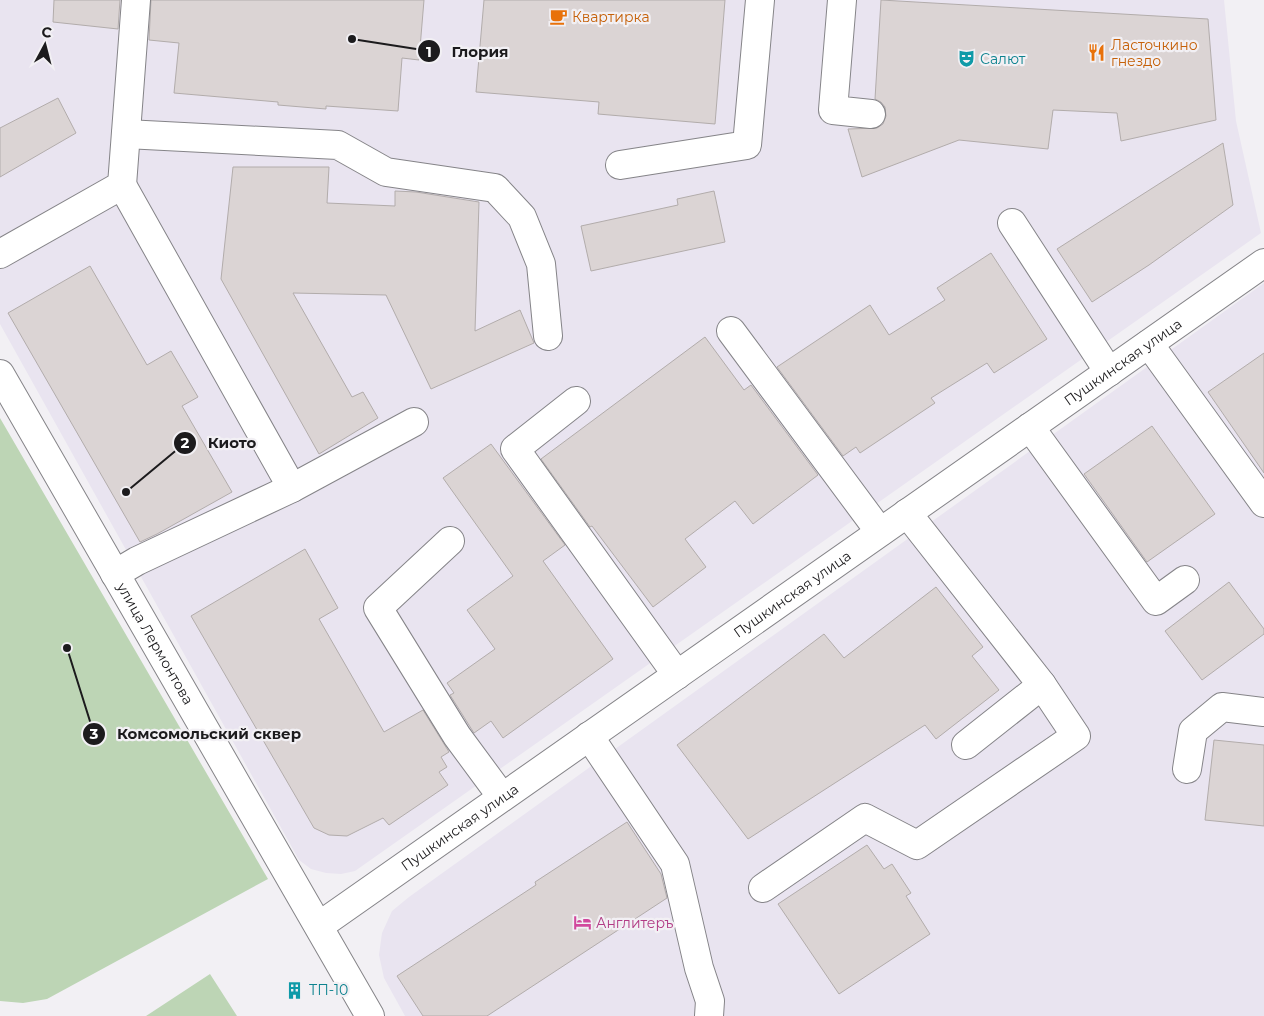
<svg xmlns="http://www.w3.org/2000/svg" width="1264" height="1016" font-family="Montserrat,sans-serif">
	<style>
		.built { fill: #e9e4f0 }
		.green { fill: #bdd5b5 }
		.building { fill: #dbd4d4; stroke: #b2acab }
		.lines { fill: none; stroke-linecap: round; stroke-linejoin: round }
		.minor-casing { stroke: #858488; stroke-width: 30 }
		.minor { stroke: #fff; stroke-width: 28 }
		.labels { text-anchor: middle; stroke-width: 4.5; stroke-linejoin: round; paint-order: stroke }
		.food-label { font-size: 14px; fill: #c56008; stroke: #f2f0f4; text-anchor: start }
		.culture-label { font-size: 14px; fill: #0d838f; stroke: #f2f0f4; text-anchor: start }
		.street-label { font-size: 14px; fill: #1c1b1d; stroke: #f2f0f4 }
		.hotel-label { font-size: 14px; fill: #b23c85; stroke: #f2f0f4; text-anchor: start }
		.leader { fill: none; stroke: #1c1b1d; stroke-width: 2 }
		.callout-dot { fill: #1c1b1d; stroke: #f2f0f4; stroke-width: 2 }
		.mark-label { font-size: 15px; text-anchor: middle; font-weight: bold; fill: #fff }
		.callout-label { font-size: 15px; text-anchor: middle; font-weight: bold; fill: #1c1b1d; stroke: #f2f0f4; stroke-width: 4.5; stroke-linejoin: round; paint-order: stroke }
	</style>
	<rect width="100%" height="100%" fill="#f2f0f4"/>
	<path class="built" d="M 0,0 L 1224,0 L 1236,121 L 1261,233 L 355,871 L 341,874 L 326,873 L 311,869 L 299,860 L 0,324 Z
		M 1264,283 L 1264,1016 L 405,1016 L 384,978 L 379,955 L 382,933 L 392,911 L 409,897 Z"/>
	<path class="green" d="M 0,418 L 268,879 L 47,999 L 23,1003 L 0,1001 Z
		M 210,974 L 237,1016 L 146,1016 Z"/>
	<path class="building" d="M 54,0 L 120,0 L 118,29 L 53,22 Z
		M 151,0 L 424,0 L 419,60 L 402,58 L 398,111 L 326,106 L 326,109 L 278,105 L 278,102 L 174,93 L 179,43 L 149,40 Z
		M 484,0 L 725,0 L 715,124 L 598,114 L 599,102 L 476,92 Z
		M 881,0 L 1208,19 L 1216,120 L 1121,141 L 1117,113 L 1053,110 L 1048,149 L 959,140 L 862,177 L 848,129 L 877,128 L 883,124 L 886,116 L 885,107 L 881,102 L 875,99 Z
		M 58,98 L 76,133 L 0,177 L 0,128 Z
		M 1223,143 L 1233,205 L 1149,265 L 1092,302 L 1057,249 Z
		M 233,167 L 329,167 L 327,203 L 395,206 L 395,191 L 416,192 L 479,202 L 475,331 L 520,310 L 534,343 L 431,389 L 386,295 L 293,293 L 352,397 L 363,392 L 378,418 L 319,454 L 221,279 Z
		M 714,191 L 725,242 L 591,271 L 581,226 L 678,205 L 677,199 Z
		M 991,253 L 1047,339 L 994,373 L 987,363 L 931,398 L 935,403 L 860,453 L 856,447 L 843,456 L 777,367 L 870,305 L 889,335 L 945,300 L 937,288 Z
		M 90,266 L 147,365 L 171,351 L 198,397 L 182,406 L 232,492 L 157,534 L 140,542 L 8,313 Z
		M 705,337 L 744,390 L 751,385 L 818,475 L 753,524 L 735,501 L 685,539 L 706,567 L 653,607 L 592,526 L 590,527 L 541,459 Z
		M 1264,353 L 1264,473 L 1208,392 Z
		M 1152,426 L 1215,514 L 1147,562 L 1084,474 Z
		M 491,444 L 565,545 L 543,561 L 613,659 L 503,738 L 491,721 L 474,733 L 450,695 L 454,693 L 447,683 L 495,649 L 467,610 L 513,576 L 443,478 Z
		M 305,549 L 338,608 L 319,619 L 384,732 L 423,710 L 449,752 L 441,757 L 447,767 L 439,772 L 448,785 L 389,825 L 383,818 L 347,836 L 329,835 L 314,828 L 191,616 Z
		M 1229,582 L 1264,629 L 1264,634 L 1202,680 L 1165,631 Z
		M 936,587 L 983,647 L 972,656 L 999,690 L 936,739 L 925,725 L 748,839 L 677,745 L 824,634 L 844,658 Z
		M 1214,740 L 1264,745 L 1264,826 L 1205,820 Z
		M 627,822 L 661,874 L 667,898 L 487,1016 L 423,1016 L 397,976 L 536,885 L 535,882 Z
		M 867,845 L 884,869 L 892,864 L 911,893 L 906,896 L 930,934 L 839,994 L 778,904 Z"/>
	<g class="lines">
		<defs>
			<g id="minor">
				<path d="M 842,0 L 833,110 L 871,114"/>
				<path d="M 126,134 L 338,145 L 386,172 L 495,188 L 522,217 L 541,264 L 548,336"/>
				<path d="M 620,165 L 747,145 L 760,0"/>
				<path d="M 122,185 L 292,488"/>
				<path d="M 1012,223 L 1109,372"/>
				<path d="M 0,254 L 122,185 L 136,0"/>
				<path d="M 731,331 L 880,532"/>
				<path d="M 1149,344 L 1264,503"/>
				<path id="s1" d="M 0,374 L 370,1016"/>
				<path d="M 576,401 L 515,449 L 677,675"/>
				<path d="M 1030,427 L 1156,601 L 1185,580"/>
				<path d="M 907,513 L 1042,685 L 966,745"/>
				<path d="M 450,541 L 378,608 L 457,736 L 502,797"/>
				<path d="M 115,574 L 137,561 L 292,488 L 414,422"/>
				<path d="M 589,736 L 675,864 L 699,968 L 710,1001 L 709,1016"/>
				<path d="M 1187,769 L 1193,731 L 1222,707 L 1264,712"/>
				<path d="M 763,888 L 865,818 L 917,845 L 1076,736 L 1042,685"/>
				<path id="s2" d="M 319,926 L 1264,263"/>
			</g>
		</defs>
		<use href="#minor" class="minor-casing"/>
		<use href="#minor" class="minor"/>
	</g>
	<defs>
		<symbol id="cafe-bare" viewBox="-9 -9 18 18"><path d="M-5.5-4.5H6V0H3Q3 3.5 0 3.5H-2.5Q-5.5 3.5-5.5 0ZM3-3.2v2h1.7v-2ZM-6 4.5H4V6H-6Z" fill="#e8710a" stroke="#f2f0f4" stroke-width="2.5" paint-order="stroke"/></symbol>
		<symbol id="restaurant-bare" viewBox="-9 -9 18 18"><path d="M-5-6h1v4h1v-4h1v4h1v-4h1v5L-1.5 .5V6h-2V.5L-5-1ZM5-6V6H3V1.5H1.5Q1.5-4 5-6Z" fill="#e8710a" stroke="#f2f0f4" stroke-width="2.5" paint-order="stroke"/></symbol>
		<symbol id="theatre-bare" viewBox="-9 -9 18 18"><path d="M-5-5.5Q0-4 5-5.5V0Q5 5 0 6Q-5 5-5 0ZM-3.3-2.5H-1v1.5H-3.3ZM1-2.5H3.3v1.5H1ZM-2.8 1Q0 5.5 2.8 1Z" fill="#0f9aa8" stroke="#f2f0f4" stroke-width="2.5" paint-order="stroke"/></symbol>
		<symbol id="hotel-bare" viewBox="-9 -9 18 18"><path d="M-6-4.5h1.5V1H6V5H4.5V3h-9V5H-6ZM-4 0a1.8 1.8 0 1 1 3.6 0ZM.5 0V-2.5h3Q6-2.5 6 0Z" fill="#d1479c" stroke="#f2f0f4" stroke-width="2.5" paint-order="stroke"/></symbol>
		<symbol id="building-bare" viewBox="-9 -9 18 18"><path d="M-4-6H4V6H1V3H-1V6H-4ZM-2.5-4.3h1.7v1.8h-1.7ZM.8-4.3h1.7v1.8H.8ZM-2.5-1h1.7V.8h-1.7ZM.8-1h1.7V.8H.8Z" fill="#0f9aa8" stroke="#f2f0f4" stroke-width="2.5" paint-order="stroke"/></symbol>
	</defs>
	<g fill-rule="evenodd">
		<use href="#cafe-bare" x="546" y="4" width="25" height="25"/>
		<use href="#restaurant-bare" x="1084" y="40" width="25" height="25"/>
		<use href="#theatre-bare" x="954" y="46" width="25" height="25"/>
		<use href="#hotel-bare" x="570" y="910" width="25" height="25"/>
		<use href="#building-bare" x="282" y="978" width="25" height="25"/>
	</g>
	<g class="labels">
		<g class="food-label">
			<text x="572" y="22">Квартирка</text>
			<text x="1111" y="50">Ласточкино<tspan x="1111" dy="16">гнездо</tspan></text>
		</g>
		<g class="culture-label">
			<text x="980" y="64">Салют</text>
			<text x="309" y="995">ТП-10</text>
		</g>
		<g class="street-label">
			<text dy="5" stroke="none"><textPath href="#s2" startOffset="982">Пушкинская улица</textPath></text>
			<text dy="5" stroke="none"><textPath href="#s2" startOffset="578">Пушкинская улица</textPath></text>
			<text dy="5" stroke="none"><textPath href="#s1" startOffset="311">улица Лермонтова</textPath></text>
			<text dy="5" stroke="none"><textPath href="#s2" startOffset="172">Пушкинская улица</textPath></text>
		</g>
		<g class="hotel-label">
			<text x="596" y="928">Англитеръ</text>
		</g>
	</g>
	<path class="leader" d="M352 39L429 51M126 492L185 443M67 648L94 734"/>
	<g class="callout-dot">
		<circle cx="352" cy="39" r="5"/>
		<circle cx="126" cy="492" r="5"/>
		<circle cx="67" cy="648" r="5"/>
		<circle cx="429" cy="51" r="12"/>
		<circle cx="185" cy="443" r="12"/>
		<circle cx="94" cy="734" r="12"/>
	</g>
	<g class="mark-label">
		<text x="429" y="57">1</text>
		<text x="185" y="448">2</text>
		<text x="94" y="739">3</text>
	</g>
	<g class="callout-label">
		<text x="480" y="57">Глория</text>
		<text x="232" y="448">Киото</text>
		<text x="209" y="739">Комсомольский сквер</text>
	</g>
	<g transform="translate(45 45) rotate(7)" stroke="#f2f0f4" stroke-width="4" paint-order="stroke">
	<path d="M0-4L9 19L0 12L-9 19Z" fill="#1c1b1d"/>
	<text y="-8" font-size="14" font-weight="bold" text-anchor="middle" fill="#1c1b1d">С</text>
	</g>
</svg>
